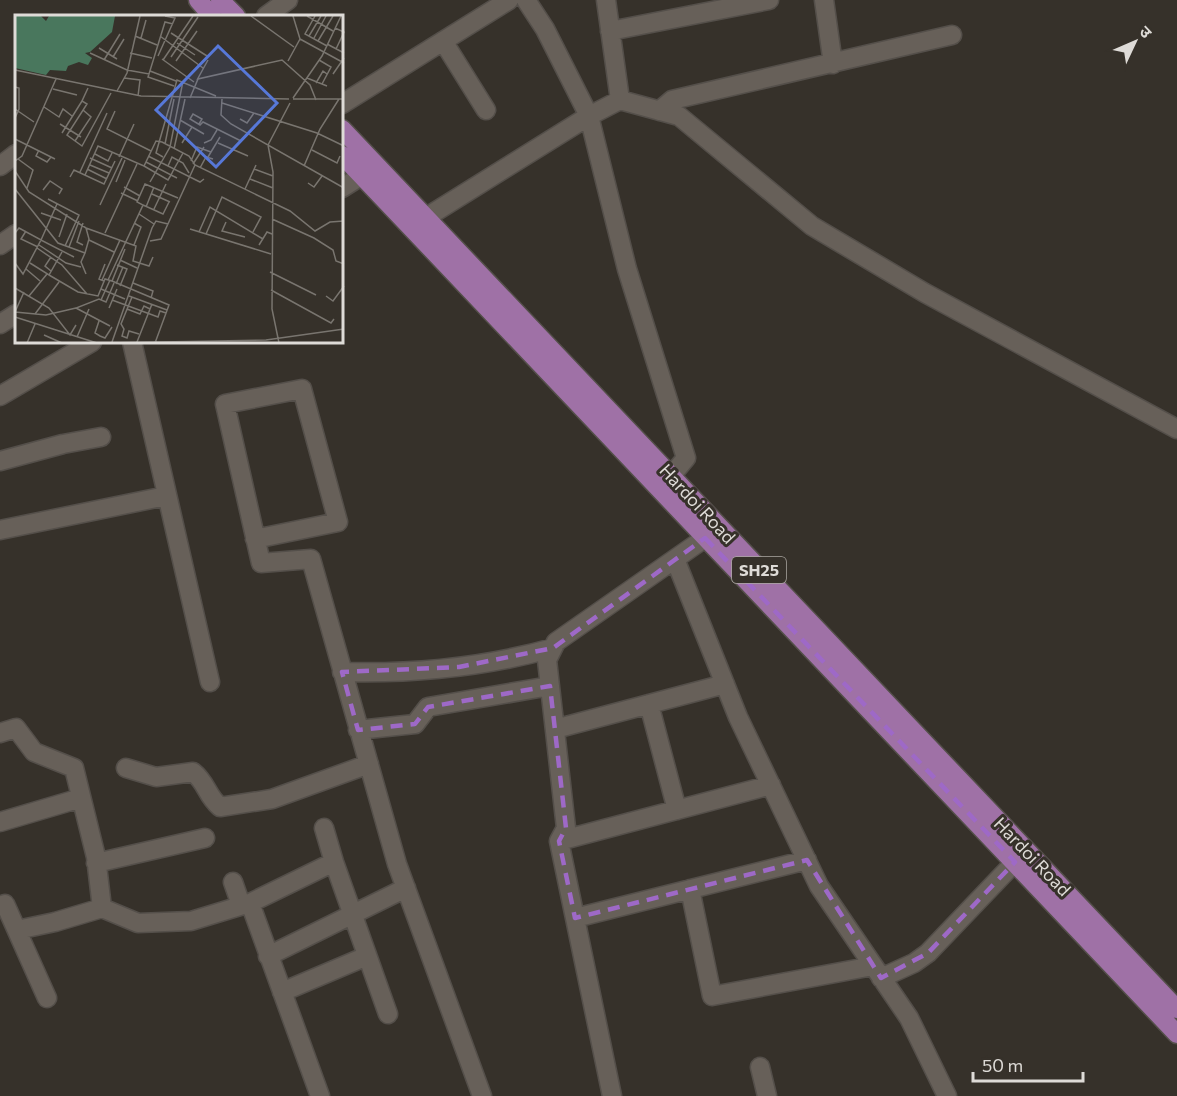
<svg xmlns="http://www.w3.org/2000/svg" width="1177" height="1096" font-family="Commissioner,'Noto Sans Devanagari',sans-serif">
	<style>
		.lines { fill: none; stroke-linecap: round; stroke-linejoin: round }
		.street-casing { stroke: #544f4a; stroke-width: 21 }
		.primary-casing { stroke: #544f4a; stroke-width: 21 }
		.street { stroke: #676059; stroke-width: 18 }
		.primary { stroke: #9f71a6; stroke-width: 18 }
		.marked { fill: none; stroke: #9e69c7; stroke-width: 4.5; stroke-dasharray: 12 8; stroke-linejoin: round }
		.labels { text-anchor: middle; stroke-width: 6; stroke-linejoin: round; paint-order: stroke }
		.shield { fill: #36312a; stroke: #aca8a3; stroke-width: 1.5 }
		.shield-label { font-size: 16px; font-weight: bold; fill: #dedbd7 }
		.street-label { font-size: 18px; fill: #dedbd7; stroke: #36312a }
		.inset-road { fill: none; stroke: #79756f; stroke-width: 1.5 }
		.view { fill: #5778d8; fill-opacity: 0.15; stroke: #5778d8; stroke-width: 3 }
		.inset-edge { fill: none; stroke: #dedbd7; stroke-width: 3 }
	</style>
	<rect width="100%" height="100%" fill="#36312a"/>
	<g class="lines">
		<defs>
			<path id="street" d="M 526,0 L 545,29 L 589,116 L 627,269 L 686,458 L 671,476
				M 606,0 L 620,100
				M 824,0 L 833,64
				M 266,16 L 288,0
				M 610,31 L 769,0
				M 443,41 L 486,110
				M 342,104 L 509,0
				M 659,111 L 672,100 L 952,35
				M 0,166 L 16,154
				M 342,188 L 361,176
				M 414,225 L 589,116 L 620,100 L 679,116 L 812,226 L 925,293 L 1177,429
				M 0,245 L 16,234
				M 0,324 L 16,314
				M 132,342 L 210,682
				M 0,396 L 92,342
				M 0,461 L 63,444 L 101,437
				M 0,530 L 166,496
				M 255,539 L 338,522 L 302,389 L 225,404 L 261,563 L 311,559 L 397,864 L 482,1096
				M 675,559 L 738,717 L 819,886 L 909,1018 L 947,1096
				M 342,672 C 413,674 485,667 553,648
				M 649,704 L 677,810
				M 555,729 L 725,684
				M 358,730 L 415,724 L 428,707 L 550,686
				M 0,733 L 16,728 L 34,752 L 74,768 L 96,857 L 102,908
				M 126,768 L 156,777 L 193,772 C 207,783 206,795 220,807 L 272,799 L 369,764
				M 0,822 L 81,798
				M 324,828 L 334,862 L 388,1014
				M 559,841 L 771,785
				M 96,863 L 205,838
				M 233,882 L 241,905
				M 690,889 L 712,996 L 873,966
				M 250,903 L 320,1096
				M 0,906 L 5,904 L 47,998
				M 575,918 L 807,860
				M 17,930 L 55,922 L 102,908 L 138,923 L 191,921 L 250,903 L 334,862
				M 268,956 L 406,888
				M 881,978 L 914,963 L 928,953 L 1015,862
				M 282,992 L 367,956
				M 760,1067 L 767,1096
				M 612,1096 L 559,841 L 566,828 L 547,660 L 556,642 L 705,538 L 716,527"/>
			<path id="primary" d="M 198,0 L 212,16
				M 220,0 L 236,16
				M 342,129 L 1177,1009
				M 342,155 L 1177,1034"/>
		</defs>
		<use href="#street" class="street-casing"/>
		<use href="#primary" class="primary-casing"/>
		<use href="#street" class="street"/>
		<use href="#primary" class="primary"/>
	</g>
	<path class="marked" d="M 705,538 L 1015,862 L 928,953 L 881,978 L 807,860 L 575,918 L 559,841 L 566,828 L 550,686 L 428,707 L 415,724 L 358,730 L 342,672 L 459,667 L 553,648 Z"/>
	<g class="labels">
		<rect class="shield" x="732" y="557" width="54" height="26" rx="4.5"/>
		<g class="shield-label">
			<text x="759" y="576">SH25</text>
		</g>
		<g class="street-label">
			<text transform="translate(697 504) rotate(47)" y="6">Hardoi Road</text>
			<text transform="translate(1032 857) rotate(46)" y="6">Hardoi Road</text>
		</g>
	</g>
	<g transform="translate(15 15)">
		<rect width="328" height="328" fill="#36312a"/>
		<path d="M 0,1 L 26,1 L 31,6 L 34,1 L 100,1 L 97,17 L 75,37 L 70,38 L 77,43 L 73,50 L 64,47 L 53,51 L 51,56 L 35,55 L 31,60 L 0,53 Z" fill="#49775d"/>
		<path class="inset-road" d="M 236,1 L 279,32M 292,1 L 318,16M 300,1 L 290,19 L 312,31M 320,13 L 329,17 L 321,34M 156,18 L 192,41M 120,21 L 142,30M 145,21 L 188,53M 294,21 L 306,1M 126,23 L 131,5M 299,23 L 311,1M 285,24 L 329,48M 303,26 L 318,1M 162,28 L 180,40M 312,29 L 329,38M 84,33 L 102,44M 75,38 L 112,55 L 134,59 L 150,7 L 158,9M 115,38 L 137,43M 143,41 L 160,3 L 150,1M 98,42 L 109,24M 156,42 L 183,2M 147,44 L 179,67M 89,45 L 105,19M 148,45 L 178,1M 304,45 L 316,52 L 307,69M 161,46 L 182,16M 273,46 L 285,24 L 278,1M 0,55 L 126,81 L 274,84M 135,56 L 161,66M 134,59 L 133,62 L 159,71M 318,59 L 329,43M 109,63 L 125,65 L 123,81M 292,63 L 312,71M 182,65 L 193,45M 301,68 L 308,56 L 312,59M 0,72 L 4,73 L 4,94 L 0,103M 73,73 L 67,86 L 72,89 L 52,120 L 67,131 L 96,78M 38,74 L 62,80M 102,76 L 112,58 L 125,1M 175,83 L 183,64 L 267,45 L 295,70 L 301,85M 278,83 L 307,41 L 326,1M 207,84 L 206,100 L 216,109 L 329,173M 278,84 L 329,84M 207,88 L 302,118 L 329,131M 29,92 L 44,102 L 48,94 L 57,101M 0,94 L 19,107M 100,96 L 92,114 L 136,136M 225,104 L 232,108 L 239,98M 165,105 L 189,119M 45,109 L 66,122M 184,109 L 187,104 L 178,99 L 175,104 L 185,110 L 188,107 L 226,126M 47,118 L 67,86M 0,124 L 40,144M 60,126 L 76,102 L 68,95M 167,128 L 177,112M 189,128 L 196,125 L 202,115M 203,128 L 233,141M 150,129 L 159,84M 159,134 L 170,84M 24,135 L 21,141 L 32,147 L 36,142M 297,135 L 322,148 L 325,141M 80,139 L 93,146 L 97,138M 133,141 L 159,154 L 168,138M 104,142 L 119,109M 148,142 L 141,138 L 162,65 L 201,81M 193,142 L 205,122M 75,143 L 97,153M 3,144 L 18,155 L 12,173M 0,146 L 7,141 L 41,64M 176,146 L 182,132 L 196,137M 131,147 L 156,160 L 159,154 L 185,167 L 189,164M 178,149 L 189,132M 75,150 L 94,158M 129,151 L 153,165 L 156,160 L 162,163M 153,151 L 157,142 L 168,148 L 174,158M 289,151 L 305,114 L 324,84M 185,153 L 191,142 L 198,144M 72,154 L 92,164M 239,154 L 258,161M 0,156 L 14,177 L 71,213 L 121,231 L 118,246 L 134,251 L 138,242M 65,157 L 92,98M 70,160 L 83,131 L 129,151 L 141,126 L 147,127 L 174,141 L 180,150 L 275,196 L 300,216 L 315,207 L 329,206M 55,162 L 59,155 L 89,169 L 100,146M 235,164 L 258,173M 101,167 L 110,145M 135,167 L 155,132 L 168,66M 293,168 L 299,172 L 307,161M 109,172 L 125,181M 0,174 L 43,228 L 70,238 L 74,224 L 71,213M 230,174 L 241,150M 28,175 L 35,166 L 47,174 L 44,179M 106,178 L 123,186M 137,179 L 155,187M 33,184 L 64,200 L 50,231M 85,190 L 107,143M 128,190 L 148,199 L 154,187M 131,192 L 139,172M 139,194 L 151,169M 26,198 L 46,205M 124,199 L 139,209M 257,204 L 299,223 L 318,235 L 321,246 L 329,249M 211,207 L 207,216 L 230,222M 175,214 L 256,239M 11,216 L 6,224 L 23,232M 184,217 L 195,192 L 248,224M 0,218 L 4,213 L 26,225 L 42,189M 90,218 L 122,149M 191,219 L 207,182 L 246,202 L 238,217M 44,222 L 52,199M 74,225 L 99,237M 135,226 L 146,224 L 180,150M 24,230 L 51,248 L 66,252M 68,230 L 62,227 L 68,208M 119,230 L 126,212 L 119,208M 244,230 L 252,217 L 257,219M 54,232 L 64,206M 22,233 L 47,250 L 72,279M 70,238 L 66,247 L 71,259M 36,242 L 30,251 L 36,256M 105,245 L 122,253M 0,248 L 8,259 L 26,225 L 59,242M 15,248 L 34,260 L 47,237M 102,250 L 112,254 L 105,271M 11,254 L 25,266M 255,257 L 301,280M 34,260 L 63,277 L 83,281 L 90,264 L 97,266 L 110,234M 87,265 L 105,225M 93,265 L 128,190 L 122,187 L 130,169 L 163,183M 89,266 L 84,264 L 90,249M 97,266 L 154,290 L 140,328M 118,268 L 138,276 L 136,283M 101,269 L 108,252M 0,273 L 34,293 L 55,320 L 61,310M 86,274 L 110,284M 256,275 L 316,308 L 319,304M 14,281 L 32,259M 114,281 L 152,295M 311,281 L 318,286 L 329,271M 117,282 L 106,309 L 109,314 L 107,321 L 112,323 L 114,316 L 124,319M 86,285 L 95,265M 97,285 L 143,302 L 145,296 L 151,298M 94,293 L 102,274M 112,294 L 125,299 L 129,291 L 135,294M 0,297 L 31,300 L 61,293M 0,297 L 9,277M 20,299 L 44,267M 0,302 L 82,328M 84,306 L 80,318 L 85,321 L 90,323 L 97,312M 95,311 L 61,293 L 84,284 L 91,287 L 99,268M 29,320 L 47,328M 62,322 L 74,294M 97,327 L 137,213 L 141,206 L 153,209M 122,327 L 137,289M 12,328 L 20,309M 91,328 L 251,325 L 329,314M 264,328 L 257,294 L 258,157 L 253,130 L 275,88"/>
		<path class="view" d="M 203,31 L 262,88 L 201,152 L 141,95 Z"/>
		<rect width="328" height="328" class="inset-edge"/>
	</g>
	<g transform="translate(1135 42) rotate(46)" stroke="#36312a" stroke-width="4.5" paint-order="stroke">
	<path d="M0-4.5L10 22L0 15L-10 22Z" fill="#dedbd7"/>
	<text y="-9" font-size="16" font-weight="bold" text-anchor="middle" fill="#dedbd7">उ</text>
	</g>
	<path d="M973 1072v9h110v-9" fill="none" stroke="#dedbd7" stroke-width="3"/>
	<text x="982" y="1072" font-size="18" fill="#dedbd7" stroke="#36312a" stroke-width="4.5" paint-order="stroke">50 m</text>
</svg>
